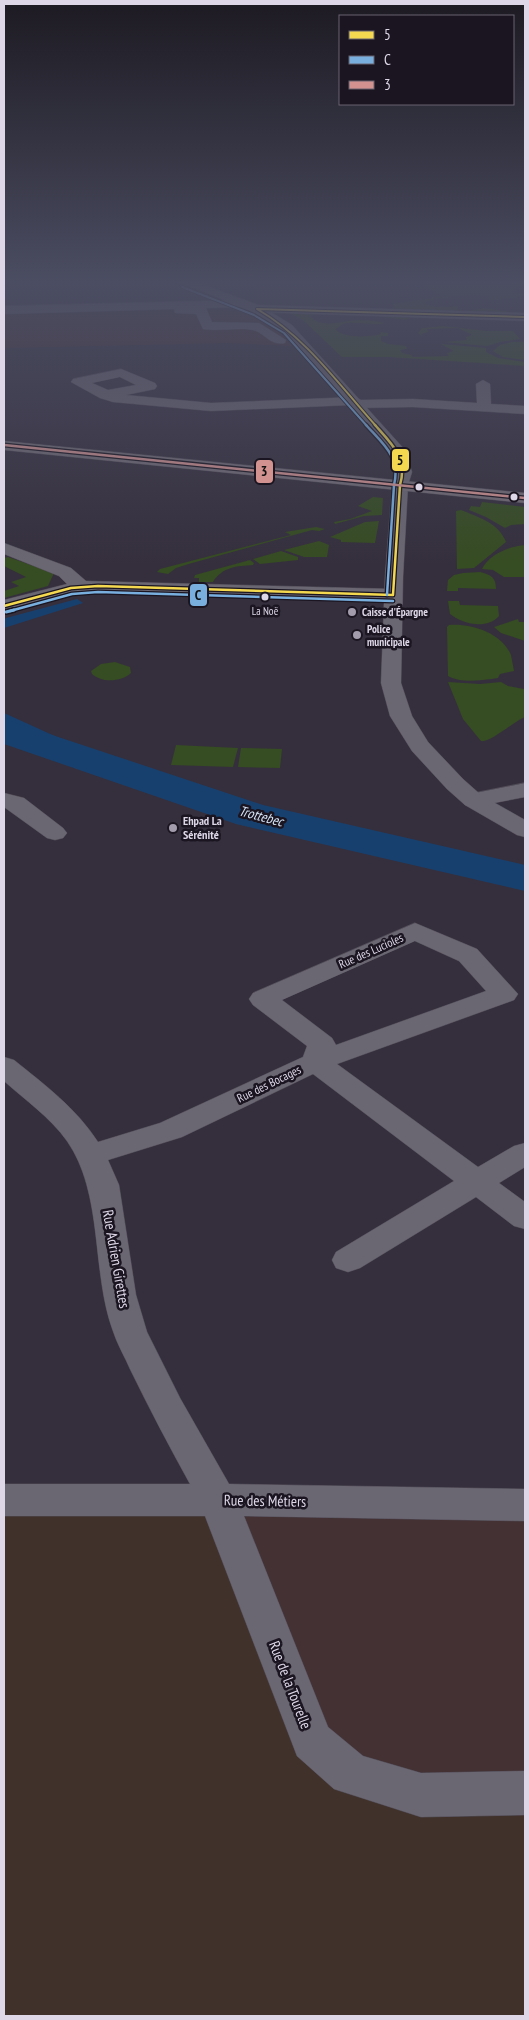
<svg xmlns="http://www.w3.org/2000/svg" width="529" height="2020" font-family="'PT Sans Narrow',sans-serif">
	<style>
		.commercial { fill: #433133 }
		.industrial { fill: #40322a }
		.green { fill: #364c22 }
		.water { fill: #18406e }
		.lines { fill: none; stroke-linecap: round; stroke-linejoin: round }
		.river { fill: #18406e; fill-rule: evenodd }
		.minor-casing { stroke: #504b57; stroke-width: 1 }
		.tertiary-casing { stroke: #504b57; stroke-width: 1 }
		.secondary-casing { stroke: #504b57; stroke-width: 1 }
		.minor { fill: #6b6772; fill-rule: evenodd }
		.tertiary { fill: #6b6772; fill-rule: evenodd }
		.secondary { fill: #736c75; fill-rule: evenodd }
		.bus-1-far1-casing { stroke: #1a1520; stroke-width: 4 }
		.bus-1-casing { stroke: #1a1520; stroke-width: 5 }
		.bus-2-far2-casing { stroke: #1a1520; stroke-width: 4 }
		.bus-2-far1-casing { stroke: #1a1520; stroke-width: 5 }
		.bus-2-casing { stroke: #1a1520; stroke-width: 6 }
		.bus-3-casing { stroke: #1a1520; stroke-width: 5 }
		.bus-1-far1 { stroke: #f4d950; stroke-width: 2 }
		.bus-1 { stroke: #f4d950; stroke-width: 2.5 }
		.bus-2-far2 { stroke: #78afdf; stroke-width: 2 }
		.bus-2-far1 { stroke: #78afdf; stroke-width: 2.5 }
		.bus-2 { stroke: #78afdf; stroke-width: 3 }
		.bus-3 { stroke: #d19290; stroke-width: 2.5 }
		.bus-dot { fill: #ded7e8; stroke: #1a1520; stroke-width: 2 }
		.poi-dot { fill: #a39cac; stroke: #1a1520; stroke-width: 2 }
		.labels { text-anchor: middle; stroke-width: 5; stroke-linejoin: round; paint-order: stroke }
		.bus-label { font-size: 11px; fill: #ded7e8; stroke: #1a1520 }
		.far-poi-label { font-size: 11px; font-weight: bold; fill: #ded7e8; stroke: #1a1520; text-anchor: start }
		.poi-label { font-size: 12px; font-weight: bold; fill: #ded7e8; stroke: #1a1520; text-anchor: start }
		.street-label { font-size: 12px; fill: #ded7e8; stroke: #1a1520 }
		.water-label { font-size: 14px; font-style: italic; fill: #d7e6f8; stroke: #1a1520 }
		.near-street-label { font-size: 15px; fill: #ded7e8; stroke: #1a1520 }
		.line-badge { stroke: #1a1520; stroke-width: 2 }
		.pale-badge-label { font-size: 14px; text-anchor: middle; font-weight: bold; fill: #111 }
	</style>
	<rect width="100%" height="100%" fill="#352f3d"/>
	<path class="commercial" d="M 180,308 L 245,311 L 275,327 L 292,346 L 227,343 L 4,348 L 4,313 Z
		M 218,1500 L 525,1505 L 525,1793 L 421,1795 L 350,1774 Z"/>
	<path class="industrial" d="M 4,1500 L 218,1500 L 312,1741 L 421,1795 L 525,1793 L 525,2016 L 4,2016 Z"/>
	<path class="green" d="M 418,281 L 525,281 L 525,285 L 514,289 L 515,293 L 525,293 L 525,296 L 495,300 L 490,300 L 488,296 C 470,293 441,297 423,303 L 436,307 L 459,306 L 457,309 L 467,311 L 484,308 L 519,313 L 394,309 L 393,304 L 444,296 L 429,289 Z
		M 291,313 L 416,316 L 406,320 L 367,315 L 319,313 L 310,316 C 323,330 342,320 359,320 C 368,320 377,321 386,323 C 374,326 361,322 347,323 C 341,324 341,327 335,329 C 344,339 368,337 381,334 L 380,332 L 388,333 L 388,336 L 381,336 L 381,341 L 388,344 L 406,346 L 407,349 L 400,350 L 402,353 L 411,355 L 413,357 L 449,356 L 447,353 L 454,351 L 441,344 L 486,348 L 486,352 L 498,358 L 525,362 L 525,366 L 389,357 L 342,357 L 305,322 Z
		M 444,326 L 486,331 L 513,331 L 520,339 L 500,342 L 487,346 L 444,342 L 467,340 L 466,337 L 472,335 L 458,328 L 427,329 L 428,332 L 421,334 L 423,337 L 418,333 L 422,328 Z
		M 512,342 L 525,342 L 525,360 L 503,357 L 493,351 L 500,345 Z
		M 373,497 L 383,498 L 382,515 L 364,516 L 335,524 L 334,522 L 350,519 L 372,511 L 358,506 Z
		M 482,502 L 525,507 L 525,524 L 511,525 L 505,528 L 486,517 L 469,510 L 471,506 L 480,507 Z
		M 461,510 C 478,517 499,523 506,542 L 474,568 L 457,569 L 456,511 Z
		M 379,521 L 375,543 L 341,542 L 341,540 L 330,537 L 365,522 Z
		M 316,527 L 325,529 L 319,531 L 312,530 L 192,563 L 176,568 L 168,574 L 157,572 L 160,569 L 291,535 L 285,532 Z
		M 319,541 L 329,545 L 327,557 L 304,557 L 284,550 Z
		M 525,545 L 525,577 L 504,577 L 493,570 L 482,569 C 489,554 510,546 525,545 Z
		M 281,551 L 298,557 L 298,560 L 260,564 L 253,559 Z
		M 8,557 L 54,573 L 48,586 L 4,598 L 4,591 L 19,586 L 11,582 L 26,577 L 4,566 L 4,558 Z
		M 250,560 L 254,563 L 253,565 C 237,566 222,567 213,582 L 199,582 L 199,578 L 194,578 L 195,575 Z
		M 480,572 C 491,575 496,577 496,589 L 458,588 L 458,591 L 447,591 L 448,580 L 454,575 L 463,573 Z
		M 448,601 L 459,601 L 460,605 L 498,606 L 499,616 C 487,630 462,624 450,614 Z
		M 518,619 L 519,622 L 525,622 L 525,641 L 501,633 L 494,627 Z
		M 449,625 C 471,623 502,633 511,655 C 512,660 513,666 514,671 L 500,674 L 498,678 C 483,680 462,684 448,676 L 447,627 Z
		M 115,662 L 130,667 L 131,673 C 121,682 102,683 92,674 L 91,671 L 101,664 Z
		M 448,682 L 480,684 L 501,682 L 508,686 L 524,689 L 525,717 C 513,722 490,743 481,741 L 463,719 Z
		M 176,745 L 238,748 L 233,767 L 171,765 Z
		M 241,748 L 282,749 L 280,768 L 238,767 Z"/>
	<path class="water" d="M 77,599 L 83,603 L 4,628 L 4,619 L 6,618 Z
		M 4,713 L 81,748 L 70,756 L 4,734 Z"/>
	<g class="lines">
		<path class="river" d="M 4,719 L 263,805 L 525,865 L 525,891 L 236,824 L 4,744 Z"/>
		<defs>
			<path id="minor" d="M 244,300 L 248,301 L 250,304 L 248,307 L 206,308 L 212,322 L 259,323 L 286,340 L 285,343 C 271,346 266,335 256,331 C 244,326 217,332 203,329 L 196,314 L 175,313 L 174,309 L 4,314 L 4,306 Z
				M 257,305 L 525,313 L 525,321 L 253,312 L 251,309 Z
				M 121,369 L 155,383 L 157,386 L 155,389 L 126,395 L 211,403 L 355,397 L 361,400 L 413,399 L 477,403 L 476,384 L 483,380 L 490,384 L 491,404 L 525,406 L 525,414 L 413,407 L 357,408 L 351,405 L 211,411 L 113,402 L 100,398 L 71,382 L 73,379 ZM 120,377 L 136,385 L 108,390 L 92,383 Z
				M 4,543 L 71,568 L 86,581 L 393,589 L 400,591 L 402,595 L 400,599 L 393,601 L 98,591 L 72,593 L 4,612 L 4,600 L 67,584 L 59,576 L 4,554 Z
				M 525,783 L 525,797 L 473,807 L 465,805 L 462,800 L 465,795 Z
				M 4,793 L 24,798 L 63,828 L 67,833 L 63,838 L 55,840 L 47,838 L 4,807 Z
				M 415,923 L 477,949 L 518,994 L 514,1000 L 337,1064 L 478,1167 L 514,1146 L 525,1143 L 525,1167 L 499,1183 L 525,1202 L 525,1229 L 514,1226 L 476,1197 L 360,1268 L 348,1272 L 336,1268 L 332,1260 L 336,1252 L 454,1181 L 313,1074 L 182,1137 L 108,1160 L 119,1185 L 136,1295 L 147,1332 L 180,1398 L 229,1484 L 525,1489 L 525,1521 L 244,1516 L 328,1727 L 363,1756 L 421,1773 L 525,1771 L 525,1815 L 421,1817 L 334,1789 L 297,1756 L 205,1516 L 4,1516 L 4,1484 L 190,1484 C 169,1446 149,1408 130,1369 C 125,1357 117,1344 113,1331 C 91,1272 104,1194 67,1141 C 50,1117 25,1100 4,1081 L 4,1057 L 14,1060 C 45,1085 76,1108 98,1142 L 160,1123 L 303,1057 L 307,1046 L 253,1005 L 249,999 L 253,993 ZM 415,941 L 459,961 L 486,991 L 336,1045 L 332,1038 L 282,1000 Z"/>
			<path id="tertiary" d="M 178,281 L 194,281 L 261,306 L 292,325 L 405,450 L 412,472 L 408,485 L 403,577 L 401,683 L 412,716 L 428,742 L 463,779 L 481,795 L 525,820 L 525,837 L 517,835 L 465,805 L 447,789 L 412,751 L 390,716 L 381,683 L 385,577 L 392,485 L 396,472 L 390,451 L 284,331 L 253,312 Z"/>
			<path id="secondary" d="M 4,441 L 525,493 L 525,503 L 4,450 Z"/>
		</defs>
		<use href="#minor" class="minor-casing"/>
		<use href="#tertiary" class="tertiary-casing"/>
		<use href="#secondary" class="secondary-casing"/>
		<use href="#minor" class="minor"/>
		<use href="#tertiary" class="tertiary"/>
		<use href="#secondary" class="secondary"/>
		<defs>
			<path id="bus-1-far1" d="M 257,309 C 306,337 339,385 376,426
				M 257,309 L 525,317"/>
			<path id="bus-1" d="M 375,425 C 392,444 408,458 400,485 L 393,595
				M 4,606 L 71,588 L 98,586 L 393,595"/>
			<path id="bus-2-far2" d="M 182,287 L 254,315 L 284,333 L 367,426"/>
			<path id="bus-2-far1" d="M 366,425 C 383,444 401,457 394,485 L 387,595
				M 10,611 L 72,594 L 98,592 L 393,601"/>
			<path id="bus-2" d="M 6,612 L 14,610"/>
			<path id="bus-3" d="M 4,445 L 525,498"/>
		</defs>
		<use href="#bus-1-far1" class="bus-1-far1-casing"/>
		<use href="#bus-1" class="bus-1-casing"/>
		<use href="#bus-2-far2" class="bus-2-far2-casing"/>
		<use href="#bus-2-far1" class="bus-2-far1-casing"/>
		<use href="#bus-2" class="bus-2-casing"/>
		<use href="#bus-3" class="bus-3-casing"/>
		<use href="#bus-1-far1" class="bus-1-far1"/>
		<use href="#bus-1" class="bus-1"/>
		<use href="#bus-2-far2" class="bus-2-far2"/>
		<use href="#bus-2-far1" class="bus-2-far1"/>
		<use href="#bus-2" class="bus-2"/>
		<use href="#bus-3" class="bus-3"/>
	</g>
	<linearGradient id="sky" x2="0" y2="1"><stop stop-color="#1d1a22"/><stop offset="0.5" stop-color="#4b4d62"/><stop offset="1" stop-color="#4b4d62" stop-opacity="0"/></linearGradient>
	<rect width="529" height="564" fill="url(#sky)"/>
	<g class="bus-dot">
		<circle cx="419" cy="487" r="4.5"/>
		<circle cx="514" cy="497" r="4.5"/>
		<circle cx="265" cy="597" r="4.5"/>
	</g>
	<g class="poi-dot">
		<circle cx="352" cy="612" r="5"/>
		<circle cx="357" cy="635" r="5"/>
		<circle cx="173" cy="828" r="5"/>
	</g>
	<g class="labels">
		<g class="bus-label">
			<text x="265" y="615">La Noë</text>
		</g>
		<g class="far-poi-label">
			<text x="362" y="616">Caisse d'Épargne</text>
			<text x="367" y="633">Police<tspan x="367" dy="13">municipale</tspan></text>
		</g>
		<g class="poi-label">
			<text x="183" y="825">Ehpad La<tspan x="183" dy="14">Sérénité</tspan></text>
		</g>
		<g class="street-label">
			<text transform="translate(371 951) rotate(-24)" y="4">Rue des Lucioles</text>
			<text transform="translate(269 1084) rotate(-26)" y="4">Rue des Bocages</text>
		</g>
		<g class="water-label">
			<text transform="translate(261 816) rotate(15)" y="5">Trottebec</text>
		</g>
		<g class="near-street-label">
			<text transform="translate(116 1259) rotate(80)" y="5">Rue Adrien Girettes</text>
			<text transform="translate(265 1501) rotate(1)" y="5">Rue des Métiers</text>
			<text transform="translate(290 1685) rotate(69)" y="5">Rue de la Tourelle</text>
		</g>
	</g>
	<g class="line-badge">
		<rect x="391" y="448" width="19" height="24" rx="5" fill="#f4d950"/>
		<rect x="255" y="459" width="19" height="25" rx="5" fill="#d19290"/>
		<rect x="189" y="583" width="19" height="24" rx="5" fill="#78afdf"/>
	</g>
	<g class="pale-badge-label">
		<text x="400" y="465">5</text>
		<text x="264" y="476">3</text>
		<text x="198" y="600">C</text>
	</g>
	<rect width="529" height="2020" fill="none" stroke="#ded7e8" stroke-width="10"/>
	<rect x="339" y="15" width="175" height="90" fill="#1a1520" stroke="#686370"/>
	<rect x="349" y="31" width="25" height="8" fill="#f4d950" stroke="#686370"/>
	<text x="384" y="40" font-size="15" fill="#ded7e8">5</text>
	<rect x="349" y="56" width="25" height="8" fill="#78afdf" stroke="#686370"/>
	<text x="384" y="65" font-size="15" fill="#ded7e8">C</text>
	<rect x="349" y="81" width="25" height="8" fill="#d19290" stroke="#686370"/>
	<text x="384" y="90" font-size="15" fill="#ded7e8">3</text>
</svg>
